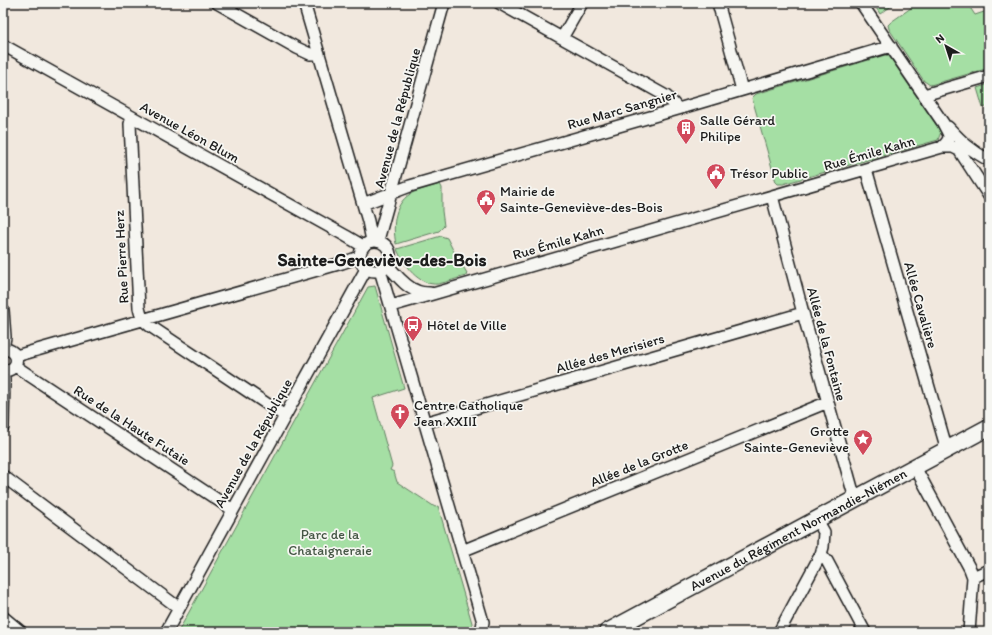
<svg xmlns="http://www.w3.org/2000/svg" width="992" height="635" font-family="Itim,sans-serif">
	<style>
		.green { fill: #a5dfa4; stroke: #607e60 }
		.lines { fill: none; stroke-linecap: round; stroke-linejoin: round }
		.street-casing { stroke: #1c1c1c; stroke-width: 14 }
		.secondary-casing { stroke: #1c1c1c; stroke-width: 19 }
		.street { stroke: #f6f6f2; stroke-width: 11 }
		.secondary { stroke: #f6f6f2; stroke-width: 16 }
		.labels { text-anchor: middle; stroke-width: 3.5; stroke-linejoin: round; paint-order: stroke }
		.street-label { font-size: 14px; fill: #1c1c1c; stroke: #f6f6f2 }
		.poi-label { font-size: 14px; fill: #1c1c1c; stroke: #f6f6f2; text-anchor: start }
		.park-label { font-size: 14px; fill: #455645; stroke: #f6f6f2 }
		.district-label { font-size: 18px; font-weight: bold; fill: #1c1c1c; stroke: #f6f6f2 }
	</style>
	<rect width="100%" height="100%" fill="#f1e8de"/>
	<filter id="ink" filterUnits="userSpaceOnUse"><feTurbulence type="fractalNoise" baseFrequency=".025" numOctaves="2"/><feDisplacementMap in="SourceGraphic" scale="8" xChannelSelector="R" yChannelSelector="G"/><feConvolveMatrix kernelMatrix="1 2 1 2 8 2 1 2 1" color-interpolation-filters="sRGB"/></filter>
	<g filter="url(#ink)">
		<path class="green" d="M 873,3 L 896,3 L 880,14 Z
			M 918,3 L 967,3 L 975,15 L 987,11 L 989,17 L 989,68 L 934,84 L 930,85 L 924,81 L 889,29 L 888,25 L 891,22 Z
			M 885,55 L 889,56 L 941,132 L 938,140 L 783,184 L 778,184 L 776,182 L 752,98 L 756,94 Z
			M 989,84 L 989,106 L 983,108 L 977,88 Z
			M 440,184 L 442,188 L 442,211 L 444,226 L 439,231 L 396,244 C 392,225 394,201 414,192 Z
			M 441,236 L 447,238 L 453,250 L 467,273 L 466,276 C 457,278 448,282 438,284 C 419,286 403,265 397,249 Z
			M 375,286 L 404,388 L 373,398 L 392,466 L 390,470 L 394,472 L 397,482 L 435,507 L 438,506 L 472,623 L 471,632 L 178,632 L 368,287 Z"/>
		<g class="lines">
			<defs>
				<path id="street" d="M 217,3 L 297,48 L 310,54 L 319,53
					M 304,3 L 368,221 L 372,241
					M 499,3 L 666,96 L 673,103 L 678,109
					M 718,3 L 742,90
					M 861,3 L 943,123 C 949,135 953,137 942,147
					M 562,38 L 582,3
					M 3,45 L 346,236 L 363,246
					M 924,95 L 989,76
					M 132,117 L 130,124 L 139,308 C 141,317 143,321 150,326 L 285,416
					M 948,127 C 962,142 971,151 989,160
					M 866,169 L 947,450
					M 772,196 L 803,313 L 855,499
					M 363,204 L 410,186 L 678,109 L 891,46
					M 378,240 L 444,3
					M360 256a15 15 0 1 1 30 0a15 15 0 1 1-30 0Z
					M 387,265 C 396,274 405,287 417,291 C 421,293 426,293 430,293
					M 380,270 L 483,622 L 481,632
					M 391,306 L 942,147 L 953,147 L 959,150 L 989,196
					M 3,310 L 5,337 L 3,349 C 21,349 21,371 3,371
					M 16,356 L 342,263 L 359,257
					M 15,366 L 233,510
					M 424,423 L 803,313
					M 3,427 L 4,380 L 3,371
					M 915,467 L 970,569 L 973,577 L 969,632
					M 3,476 L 179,608
					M 462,551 L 828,402
					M 821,554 L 827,561 L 865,632
					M 973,577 L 989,570
					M 3,617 L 21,632
					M 166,632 L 366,269
					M 779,632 L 821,554 L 823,547 L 824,532 L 817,520"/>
				<g id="secondary">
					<path id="s1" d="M 607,632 L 989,427"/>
				</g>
			</defs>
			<use href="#street" class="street-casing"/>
			<use href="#secondary" class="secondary-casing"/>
			<use href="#street" class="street"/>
			<use href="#secondary" class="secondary"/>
		</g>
	</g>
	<defs>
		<symbol id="building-pin" viewBox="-11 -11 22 30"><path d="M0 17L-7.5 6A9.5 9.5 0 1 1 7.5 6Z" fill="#d1495b" stroke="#f6f6f2"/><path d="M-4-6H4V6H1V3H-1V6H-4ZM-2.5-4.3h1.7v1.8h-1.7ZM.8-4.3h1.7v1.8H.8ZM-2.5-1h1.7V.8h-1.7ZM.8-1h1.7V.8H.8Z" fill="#fff"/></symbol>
		<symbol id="civic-pin" viewBox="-11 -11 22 30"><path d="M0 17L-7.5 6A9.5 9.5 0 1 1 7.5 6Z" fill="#d1495b" stroke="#f6f6f2"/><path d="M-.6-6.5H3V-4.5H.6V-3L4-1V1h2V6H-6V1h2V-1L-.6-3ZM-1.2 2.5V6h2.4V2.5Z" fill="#fff"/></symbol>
		<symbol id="bus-pin" viewBox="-11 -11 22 30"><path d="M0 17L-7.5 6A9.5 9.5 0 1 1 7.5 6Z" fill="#d1495b" stroke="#f6f6f2"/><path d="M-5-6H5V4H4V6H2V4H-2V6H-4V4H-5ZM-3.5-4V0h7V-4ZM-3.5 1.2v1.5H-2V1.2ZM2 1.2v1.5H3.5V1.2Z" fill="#fff"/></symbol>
		<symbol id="church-pin" viewBox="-11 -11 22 30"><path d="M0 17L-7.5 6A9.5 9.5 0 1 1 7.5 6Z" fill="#d1495b" stroke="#f6f6f2"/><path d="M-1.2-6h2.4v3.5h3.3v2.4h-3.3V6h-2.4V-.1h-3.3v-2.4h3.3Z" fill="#fff"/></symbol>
		<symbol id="sight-pin" viewBox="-11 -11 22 30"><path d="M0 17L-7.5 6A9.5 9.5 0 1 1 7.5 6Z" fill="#d1495b" stroke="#f6f6f2"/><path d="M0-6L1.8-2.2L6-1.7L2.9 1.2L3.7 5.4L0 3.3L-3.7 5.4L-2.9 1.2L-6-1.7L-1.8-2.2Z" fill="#fff"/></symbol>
	</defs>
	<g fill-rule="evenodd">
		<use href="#building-pin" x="675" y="117" width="22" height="30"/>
		<use href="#civic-pin" x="705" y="162" width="22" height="30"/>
		<use href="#civic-pin" x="475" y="188" width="22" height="30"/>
		<use href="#bus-pin" x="402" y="314" width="22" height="30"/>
		<use href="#church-pin" x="389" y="402" width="22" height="30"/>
		<use href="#sight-pin" x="852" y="428" width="22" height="30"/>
	</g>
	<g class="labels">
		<g class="street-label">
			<text transform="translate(622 109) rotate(-16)" y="5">Rue Marc Sangnier</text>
			<text transform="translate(397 118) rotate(-75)" y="5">Avenue de la République</text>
			<text transform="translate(190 132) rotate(29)" y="5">Avenue Léon Blum</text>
			<text transform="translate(869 153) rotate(-16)" y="5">Rue Émile Kahn</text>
			<text transform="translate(558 242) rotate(-16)" y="5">Rue Émile Kahn</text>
			<text transform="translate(121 257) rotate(-93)" y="5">Rue Pierre Herz</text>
			<text transform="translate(921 305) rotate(74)" y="5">Allée Cavalière</text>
			<text transform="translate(827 344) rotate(75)" y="5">Allée de la Fontaine</text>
			<text transform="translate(610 353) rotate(-16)" y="5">Allée des Merisiers</text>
			<text transform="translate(132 425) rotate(33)" y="5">Rue de la Haute Futaie</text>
			<text transform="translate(253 443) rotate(-61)" y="5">Avenue de la République</text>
			<text transform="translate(639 463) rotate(-22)" y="5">Allée de la Grotte</text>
			<text dy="5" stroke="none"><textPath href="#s1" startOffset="217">Avenue du Régiment Normandie-Niémen</textPath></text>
		</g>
		<g class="poi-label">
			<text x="700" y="125">Salle Gérard<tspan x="700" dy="16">Philipe</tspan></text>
			<text x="730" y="178">Trésor Public</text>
			<text x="500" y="196">Mairie de<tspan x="500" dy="16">Sainte-Geneviève-des-Bois</tspan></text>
			<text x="427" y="330">Hôtel de Ville</text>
			<text x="414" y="410">Centre Catholique<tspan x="414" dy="16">Jean XXIII</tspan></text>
			<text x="849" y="436" text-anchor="end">Grotte<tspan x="849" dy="16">Sainte-Geneviève</tspan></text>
		</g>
		<g class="park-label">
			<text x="330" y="539">Parc de la<tspan x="330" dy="16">Chataigneraie</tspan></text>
		</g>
		<g class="district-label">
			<text x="382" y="266">Sainte-Geneviève-des-Bois</text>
		</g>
	</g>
	<rect width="992" height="635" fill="none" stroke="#f6f6f2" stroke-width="16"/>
	<rect x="8" y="8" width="976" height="619" fill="none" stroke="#1c1c1c" stroke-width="1.5" filter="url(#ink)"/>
	<g transform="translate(946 46) rotate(321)" stroke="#f6f6f2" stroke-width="3" paint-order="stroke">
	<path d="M0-3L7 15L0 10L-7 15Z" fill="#1c1c1c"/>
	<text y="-6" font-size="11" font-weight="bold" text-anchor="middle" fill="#1c1c1c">N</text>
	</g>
</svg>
